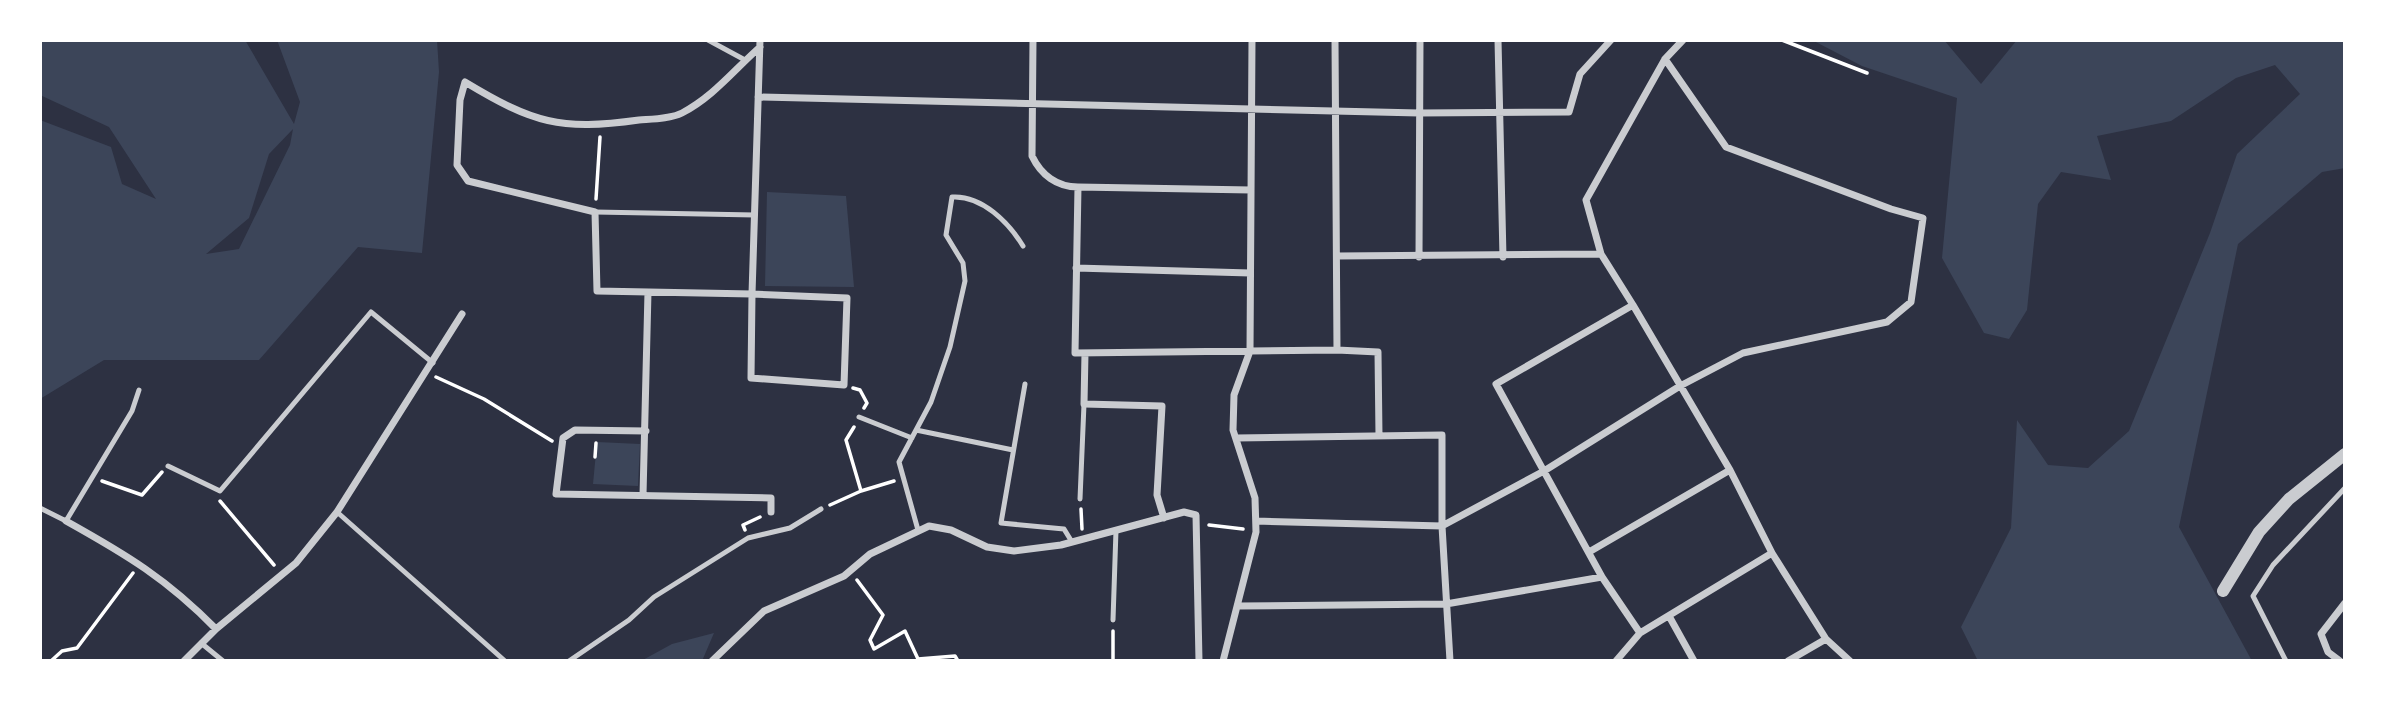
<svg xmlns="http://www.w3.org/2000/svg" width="2385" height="701" font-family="Arial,sans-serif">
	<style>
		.green { fill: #3c4559; fill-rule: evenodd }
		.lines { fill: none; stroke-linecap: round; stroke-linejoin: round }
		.path { stroke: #fff; stroke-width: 3.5 }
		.service { stroke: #caccd0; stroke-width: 5 }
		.minor { stroke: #caccd0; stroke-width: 7 }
		.tertiary { stroke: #caccd0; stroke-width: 12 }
	</style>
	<rect width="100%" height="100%" fill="#2d3142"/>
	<path class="green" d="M 40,40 L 245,40 L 294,124 L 300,102 L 277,40 L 437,40 L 439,72 L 422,253 L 358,247 L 259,360 L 104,360 L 40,399 L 40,120 L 111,147 L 122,184 L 156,199 L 109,127 L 40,95 ZM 293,129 L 290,145 L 239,249 L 206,254 L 249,218 L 269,154 Z
		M 1812,40 L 1944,40 L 1981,84 L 2017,40 L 2345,40 L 2345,168 L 2322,172 L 2238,244 L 2179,527 L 2252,661 L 1978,661 L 1961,627 L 2011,528 L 2017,420 L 2048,465 L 2088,468 L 2129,431 L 2210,233 L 2237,154 L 2300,94 L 2275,65 L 2236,78 L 2171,121 L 2097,136 L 2111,180 L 2061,172 L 2038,204 L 2027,310 L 2009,339 L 1984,333 L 1942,258 L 1957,98 L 1862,66 Z
		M 767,192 L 846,196 L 854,287 L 765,286 Z
		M 597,442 L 640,444 L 638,486 L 593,484 Z
		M 714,633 L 702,661 L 641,661 L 672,644 Z"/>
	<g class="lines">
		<path class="path" d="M 1782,40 L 1867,73
			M 596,199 L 600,137
			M 436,377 L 484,399 L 552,441
			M 853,388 L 860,390 L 867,403 L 864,408
			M 854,427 L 846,440 L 861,491
			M 595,457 L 596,443
			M 102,481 L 142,495 L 162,472
			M 220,501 L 274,565
			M 830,505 L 861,491 L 894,481
			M 1081,509 L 1082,529
			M 1209,525 L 1243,529
			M 745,530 L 743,525 L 760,517
			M 857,580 L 883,615 L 870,640 L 874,649 L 905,631 L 918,659 L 955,656 L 958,661
			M 51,661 L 62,651 L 77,648 L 133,573
			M 1113,661 L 1113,631"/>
		<path class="service" d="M 708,40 L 745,60
			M 595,212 L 755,215
			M 1025,384 L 1001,523 L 1064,529 L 1072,542
			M 859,417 L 912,438
			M 916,430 L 1013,450
			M 168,466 L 220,491 L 371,312 L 433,363
			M 1080,499 L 1084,404
			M 40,508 L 66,521 L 132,411 L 139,390
			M 337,512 L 505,661
			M 918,530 L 899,462 L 931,402 L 950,347 L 965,281 L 963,263 L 946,235 L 952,197 C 982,195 1009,223 1023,246
			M 1113,620 L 1116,530
			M 201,643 L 223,661
			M 569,661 L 629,620 L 654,597 L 748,538 L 790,528 L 821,509
			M 2286,661 L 2253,596 L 2273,565 L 2345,488"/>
		<path class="minor" d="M 1033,40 L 1032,156 C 1041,175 1057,187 1078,187
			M 1498,40 L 1503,257
			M 760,47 C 734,70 713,97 682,113 C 670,119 652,119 639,120 C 560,131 533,123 465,82 L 460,100 L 457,165 L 468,181 L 595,212 L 597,291 L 752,294 L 760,40
			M 758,97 L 1419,113 L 1569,112 L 1580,74 L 1611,40
			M 1251,190 L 1078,187 L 1075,353 L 1337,350 L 1335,40
			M 1337,256 L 1601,254
			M 1419,257 L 1420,40
			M 1076,268 L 1250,273
			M 752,294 L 847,298 L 844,385 L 751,378 Z
			M 1633,305 L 1601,254 L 1586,200 L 1665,59 L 1683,40
			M 1337,350 L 1378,352 L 1379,436
			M 1085,353 L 1084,404 L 1162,406 L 1157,495 L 1164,518
			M 646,431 L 575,430 L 563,438 L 556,494 L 771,498 L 771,512
			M 1236,438 L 1442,435 L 1442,526 L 1544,471 L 1680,386 L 1743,353 L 1887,322 L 1911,302 L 1923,218 L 1891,209 L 1726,147 L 1665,59
			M 643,495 L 648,292
			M 66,521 C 127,555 167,579 216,629
			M 1256,521 L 1442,526 L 1450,661
			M 1589,552 L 1730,470
			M 1772,553 L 1826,639 L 1850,661
			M 1602,577 L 1640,633
			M 1238,606 L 1446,604 L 1602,577 L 1496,384 L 1633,305 L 1730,470 L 1772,553 L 1640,633 L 1616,661
			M 1669,616 L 1694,661
			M 184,661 L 216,629 L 296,563 L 337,512 L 462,314
			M 712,661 L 764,611 L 844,576 L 870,554 L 929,526 L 951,530 L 987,547 L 1014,551 L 1061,545 L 1184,512 L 1196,515 L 1199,661
			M 1223,661 L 1256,532 L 1255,498 L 1233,430 L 1234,395 L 1250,351 L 1252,40
			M 1788,661 L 1826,639
			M 2340,661 L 2328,652 L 2321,634 L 2345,603"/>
		<path class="tertiary" d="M 2223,591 L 2259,532 L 2289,499 L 2345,454"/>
	</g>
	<rect width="2385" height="701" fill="none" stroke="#ffffff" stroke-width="84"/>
</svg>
